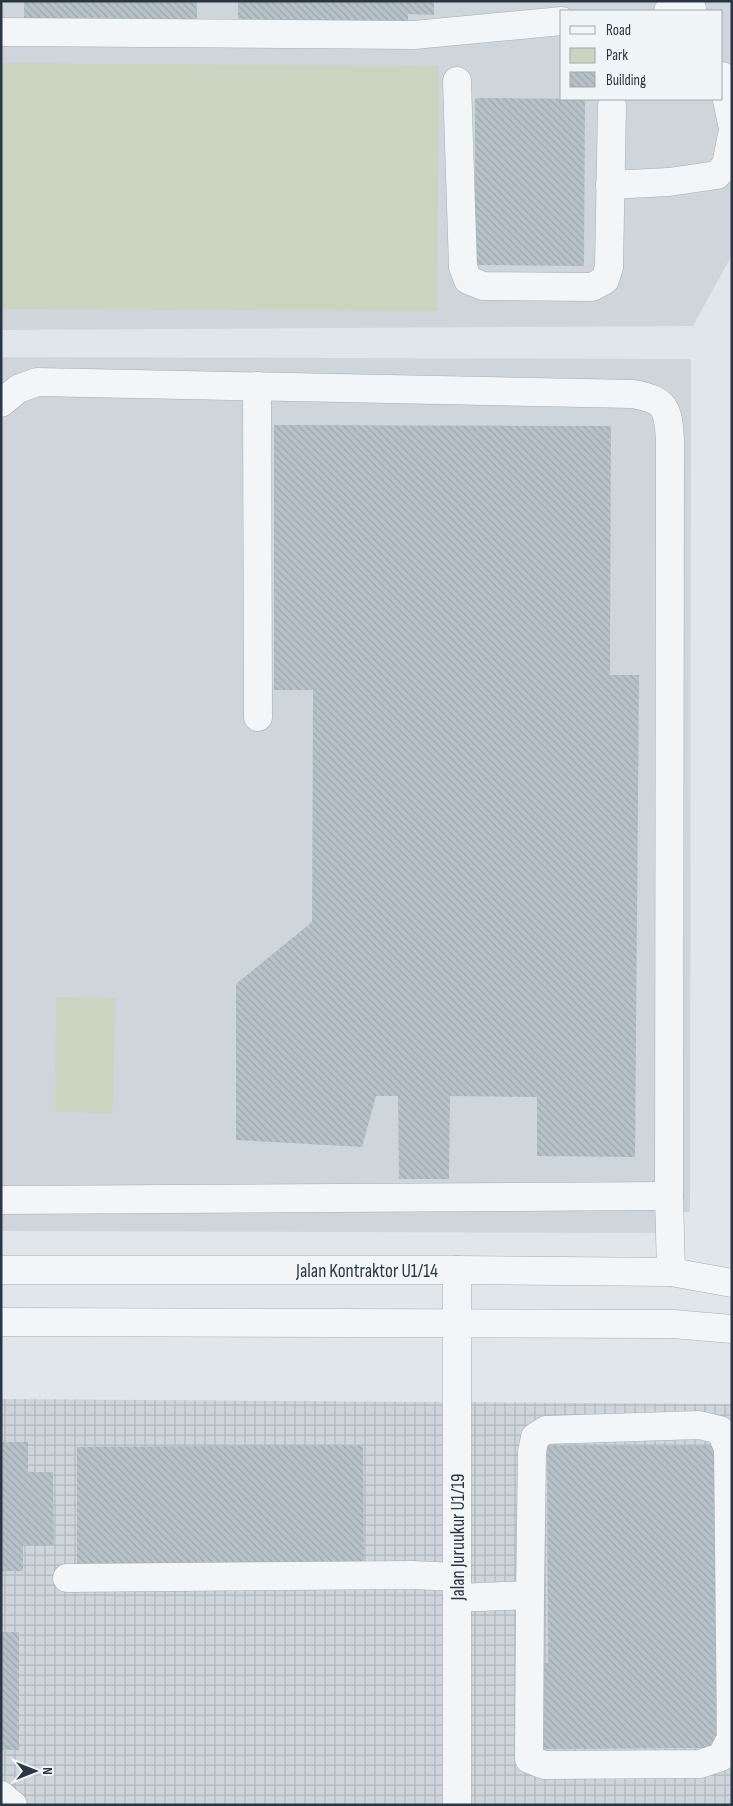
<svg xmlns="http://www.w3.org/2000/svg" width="733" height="1806" font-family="'Sofia Sans Condensed',sans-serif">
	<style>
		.built { fill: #ced6dc; fill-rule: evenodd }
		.industrial { fill: url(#industrial-grid) }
		.green { fill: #cad4c1 }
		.building { fill: url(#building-back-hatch) }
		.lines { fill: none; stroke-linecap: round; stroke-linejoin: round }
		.minor-casing { stroke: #a5aeb5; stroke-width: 29 }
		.minor { stroke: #f3f6f8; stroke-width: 28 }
		.labels { text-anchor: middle; stroke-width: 4; stroke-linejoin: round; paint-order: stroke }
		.street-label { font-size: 19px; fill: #283743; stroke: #f0f5f7 }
	</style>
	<defs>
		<pattern id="industrial-grid" width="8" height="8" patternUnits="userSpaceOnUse" patternTransform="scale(1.25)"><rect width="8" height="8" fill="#ced6dc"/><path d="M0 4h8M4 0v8" fill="none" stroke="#b1b8be"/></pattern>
		<pattern id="building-back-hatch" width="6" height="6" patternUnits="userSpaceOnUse" patternTransform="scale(1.25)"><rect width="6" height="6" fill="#b7c1c8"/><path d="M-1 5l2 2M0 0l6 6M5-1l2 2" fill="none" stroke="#9da6ad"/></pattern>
	</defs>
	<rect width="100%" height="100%" fill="#e0e6ea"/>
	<path class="built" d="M 1,1 L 732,1 L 732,255 L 693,326 L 1,330 ZM 562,11 L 722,11 L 722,99 L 562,99 Z
		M 1,357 L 691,359 L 690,1212 L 680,1212 L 680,1233 L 1,1231 Z"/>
	<path class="industrial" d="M 1,1399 L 732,1404 L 732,1805 L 1,1805 Z"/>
	<path class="green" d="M 1,63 L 439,66 L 437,311 L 1,309 Z
		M 56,997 L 115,998 L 113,1113 L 55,1112 Z"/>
	<path class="building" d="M 24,1 L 197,1 L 197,26 L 24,25 Z
		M 238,1 L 434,1 L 434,15 L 408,14 L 408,29 L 238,28 Z
		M 475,98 L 585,99 L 584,266 L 475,265 Z
		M 274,425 L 611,426 L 610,675 L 639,675 L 635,1157 L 537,1156 L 537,1097 L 450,1096 L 449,1179 L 399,1179 L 398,1096 L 376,1096 L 362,1147 L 236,1140 L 236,984 L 312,922 L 313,690 L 274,690 Z
		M 1,1442 L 28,1442 L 28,1472 L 53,1472 L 54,1545 L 23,1545 L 23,1571 L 1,1571 Z
		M 363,1445 L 364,1562 L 77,1564 L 77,1447 Z
		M 547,1446 L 715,1446 L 716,1748 L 538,1749 L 538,1663 L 548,1663 Z
		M 1,1632 L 19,1632 L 19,1750 L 1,1750 Z"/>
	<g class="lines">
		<defs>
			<g id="minor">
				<path d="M 668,11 L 692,9"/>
				<path d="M 1,32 L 414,35 L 562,21"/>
				<path d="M 722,76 L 732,124"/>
				<path d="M 457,81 L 463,267 L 468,280 L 483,286 L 592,287 L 605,280 L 609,267 L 612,106"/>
				<path d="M 610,185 L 669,182 L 717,175 L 726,165 L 732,135"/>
				<path d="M 257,386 L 258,717"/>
				<path d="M 1,403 L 18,389 L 37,382 L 633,394 C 666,400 668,408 670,440 L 669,1196 L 671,1272"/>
				<path d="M 1,1200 L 669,1196"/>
				<path id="s1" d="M 1,1270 L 457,1270 L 671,1272 L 732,1283"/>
				<path d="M 1,1322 L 673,1324 L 732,1329"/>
				<path d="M 67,1578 L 412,1575 L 457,1577"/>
				<path d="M 457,1598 L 530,1595 L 532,1452 L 535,1437 L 546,1430 L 699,1425 L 720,1430 L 728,1448 L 731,1738 L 721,1757 L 700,1764 L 544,1765 L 529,1759 L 530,1595"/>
				<path d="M 1,1795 L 13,1805"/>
				<path d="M 457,1805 L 457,1270"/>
			</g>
		</defs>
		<use href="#minor" class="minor-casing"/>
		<use href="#minor" class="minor"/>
	</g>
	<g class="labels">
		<g class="street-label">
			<text dy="7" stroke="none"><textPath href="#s1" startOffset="366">Jalan Kontraktor U1/14</textPath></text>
			<text transform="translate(457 1537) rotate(-90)" y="7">Jalan Juruukur U1/19</text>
		</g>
	</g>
	<rect width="733" height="1806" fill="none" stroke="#283743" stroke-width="5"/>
	<rect x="560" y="10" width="162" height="90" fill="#f0f5f7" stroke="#a0a9af"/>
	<rect x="570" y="26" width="25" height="8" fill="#f3f6f8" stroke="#a0a9af"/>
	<text x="606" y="35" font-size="15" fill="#283743">Road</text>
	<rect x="570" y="48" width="25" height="15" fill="#cad4c1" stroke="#a0a9af"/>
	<text x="606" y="60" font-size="15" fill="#283743">Park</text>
	<rect x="570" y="72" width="25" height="15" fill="url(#building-back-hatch)" stroke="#a0a9af"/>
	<text x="606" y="85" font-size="15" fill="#283743">Building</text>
	<g transform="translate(35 1771) rotate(90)" stroke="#f0f5f7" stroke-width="4" paint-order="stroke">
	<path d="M0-4L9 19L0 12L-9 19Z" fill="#283743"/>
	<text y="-8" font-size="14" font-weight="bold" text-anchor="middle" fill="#283743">N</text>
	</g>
</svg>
